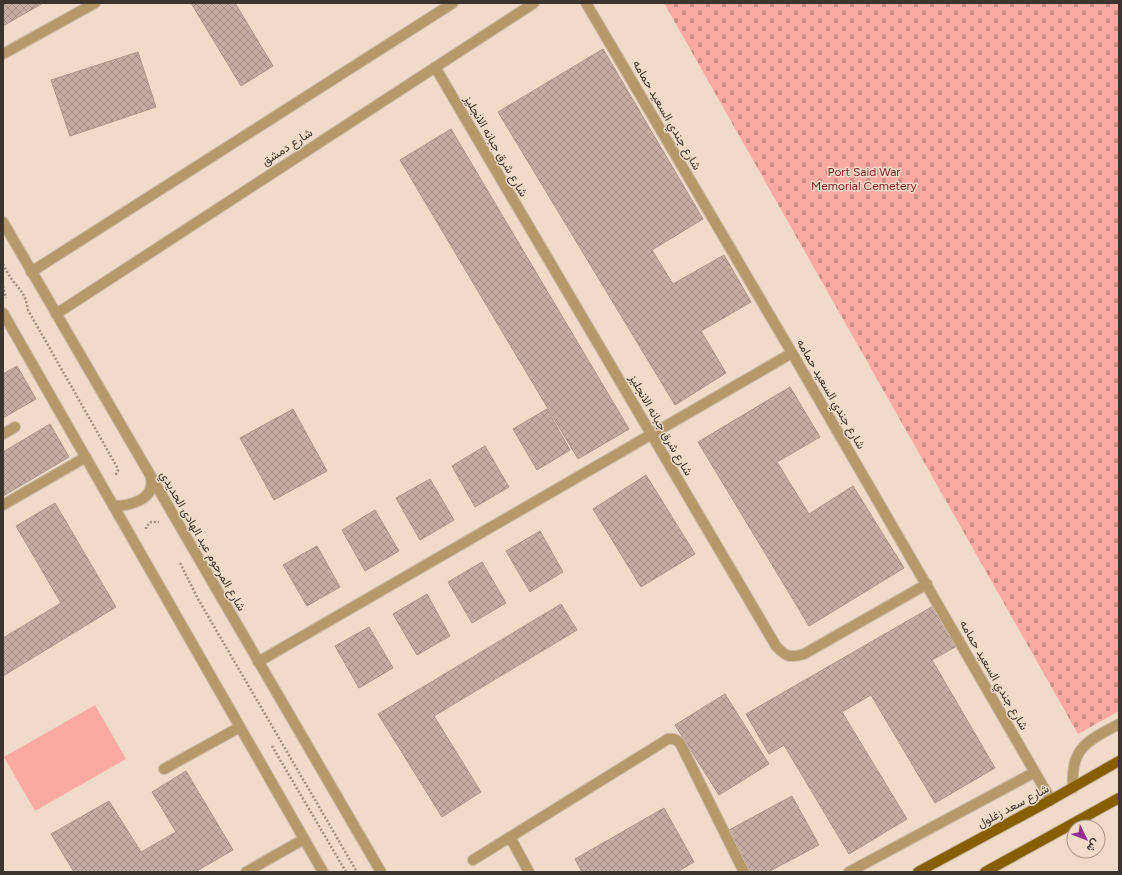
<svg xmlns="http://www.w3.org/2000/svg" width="1122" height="875" font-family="Figtree,Vazirmatn,sans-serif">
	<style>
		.cemetery { fill: url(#cemetery-stones) }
		.garden { fill: #faaaa3 }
		.building { fill: url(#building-cross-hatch); stroke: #ad948a }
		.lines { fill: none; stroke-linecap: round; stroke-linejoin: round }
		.minor-casing { stroke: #ccbaaa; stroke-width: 12 }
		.major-casing { stroke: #ccbaaa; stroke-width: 12 }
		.path { stroke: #9e8e82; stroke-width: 2.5; stroke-dasharray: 2 2; stroke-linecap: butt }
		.minor { stroke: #b5996b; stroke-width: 10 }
		.major { stroke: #875f00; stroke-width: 10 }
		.labels { text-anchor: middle; stroke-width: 3; stroke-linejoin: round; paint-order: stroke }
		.street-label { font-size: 12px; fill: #3c342d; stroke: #f0dbc9 }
		.park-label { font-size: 12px; fill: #791b1e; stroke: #f0dbc9 }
	</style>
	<defs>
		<pattern id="cemetery-stones" width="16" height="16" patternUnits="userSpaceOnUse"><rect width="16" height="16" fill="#faaaa3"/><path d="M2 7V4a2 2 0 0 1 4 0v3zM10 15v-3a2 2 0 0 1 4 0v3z" fill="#cc8b85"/></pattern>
		<pattern id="building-cross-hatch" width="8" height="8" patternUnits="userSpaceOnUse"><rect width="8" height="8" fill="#c6aca2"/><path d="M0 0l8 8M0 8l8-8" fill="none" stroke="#a28d84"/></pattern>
	</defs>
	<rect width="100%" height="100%" fill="#f0dbc9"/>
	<path class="cemetery" d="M 664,3 L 1119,3 L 1119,711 L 1078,734 Z"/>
	<path class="garden" d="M 95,705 L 126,759 L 35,811 L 4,757 Z"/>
	<path class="building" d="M 3,3 L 43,3 L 3,26 Z
		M 191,3 L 235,3 L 273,66 L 241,86 Z
		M 603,49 L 703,219 L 652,250 L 673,284 L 724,255 L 751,302 L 701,331 L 726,373 L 675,405 L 498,112 Z
		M 138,52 L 156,107 L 70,136 L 51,80 Z
		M 451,129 L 629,429 L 578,459 L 400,160 Z
		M 17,366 L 36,399 L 3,418 L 3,374 Z
		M 790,387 L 820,437 L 777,462 L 809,514 L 853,486 L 904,568 L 809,626 L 698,442 Z
		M 293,409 L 327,471 L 274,500 L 240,438 Z
		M 547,409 L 570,450 L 537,470 L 513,429 Z
		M 50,424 L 69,457 L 3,496 L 3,452 Z
		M 485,446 L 509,487 L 475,507 L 452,466 Z
		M 646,475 L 695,554 L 641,587 L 593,509 Z
		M 430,479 L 454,520 L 420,540 L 396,498 Z
		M 55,503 L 116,607 L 3,676 L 3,638 L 61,603 L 16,526 Z
		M 375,510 L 399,551 L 365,571 L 342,530 Z
		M 540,531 L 563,572 L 530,592 L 506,551 Z
		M 317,546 L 340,587 L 307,606 L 283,565 Z
		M 482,562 L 506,603 L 472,623 L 448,582 Z
		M 427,594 L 450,636 L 417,655 L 393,614 Z
		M 561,604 L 577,630 L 434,716 L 481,792 L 442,817 L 378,714 Z
		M 935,605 L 957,646 L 932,660 L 995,768 L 935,803 L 871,695 L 842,712 L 907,819 L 849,854 L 784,745 L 769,754 L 746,714 Z
		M 369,627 L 393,668 L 359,688 L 335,646 Z
		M 725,694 L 769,764 L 719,795 L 675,725 Z
		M 186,771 L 233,850 L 195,872 L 74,872 L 51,834 L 109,801 L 141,852 L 176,832 L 152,792 Z
		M 792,796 L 819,845 L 768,872 L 751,872 L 729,830 Z
		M 664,808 L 694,862 L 677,872 L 582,872 L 575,859 Z"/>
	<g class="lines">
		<defs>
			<path id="minor" d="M 586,3 L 792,353 L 1051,800
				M 3,54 L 95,3
				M 435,67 L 776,646 C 786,657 790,658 804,654 L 927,584
				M 3,222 L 381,872
				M 31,272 L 453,3
				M 3,313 L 323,872
				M 56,314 L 534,3
				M 3,434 L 15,427
				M 3,505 L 86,457
				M 113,506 C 129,506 155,500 151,479
				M 258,662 L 792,353
				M 164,769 L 240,727
				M 1073,788 C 1070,747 1088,741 1119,724
				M 510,837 L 529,872
				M 473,860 L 668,739 C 674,738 678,740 681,745 L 744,872
				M 246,872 L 304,839
				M 849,872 L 1035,772"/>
			<path id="major" d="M 918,872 L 1051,800 L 1119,761
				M 985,872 L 1119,798"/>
		</defs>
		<use href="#minor" class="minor-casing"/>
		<use href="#major" class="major-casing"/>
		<path class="path" d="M 3,264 C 6,270 9,276 13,281 C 22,292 26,296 28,310 L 117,467 L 118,471 L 116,474 L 113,474
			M 3,286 L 6,298
			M 146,529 L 146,527 L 151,522 L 159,522
			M 180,563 L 198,599 L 357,872
			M 272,746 L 346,872"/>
		<use href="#minor" class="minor"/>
		<use href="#major" class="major"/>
	</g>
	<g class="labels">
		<g class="street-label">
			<text transform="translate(667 115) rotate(60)" y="4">شارع جندي السعيد حمامه</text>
			<text transform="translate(496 146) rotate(60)" y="4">شارع شرق جبانه الانجليز</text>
			<text transform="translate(287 147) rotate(-33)" y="4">شارع دمشق</text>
			<text transform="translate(831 394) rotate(60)" y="4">شارع جندي السعيد حمامه</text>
			<text transform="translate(661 425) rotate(60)" y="4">شارع شرق جبانه الانجليز</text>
			<text transform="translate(203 541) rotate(60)" y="4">شارع المرحوم عبد الهادى الحديدي</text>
			<text transform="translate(994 675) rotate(60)" y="4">شارع جندي السعيد حمامه</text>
			<text transform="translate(1013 806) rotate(-28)" y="4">شارع سعد زغلول</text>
		</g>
		<g class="park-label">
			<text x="864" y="176">Port Said War<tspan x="864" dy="14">Memorial Cemetery</tspan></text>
		</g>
	</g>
	<rect width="1122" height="875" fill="none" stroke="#3c342d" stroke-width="8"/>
	<g transform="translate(1086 839) rotate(133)"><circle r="19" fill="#f0dbc9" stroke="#a8988b"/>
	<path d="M0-3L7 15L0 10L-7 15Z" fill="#942e93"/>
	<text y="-6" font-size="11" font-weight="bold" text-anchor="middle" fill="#3c342d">ش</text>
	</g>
</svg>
